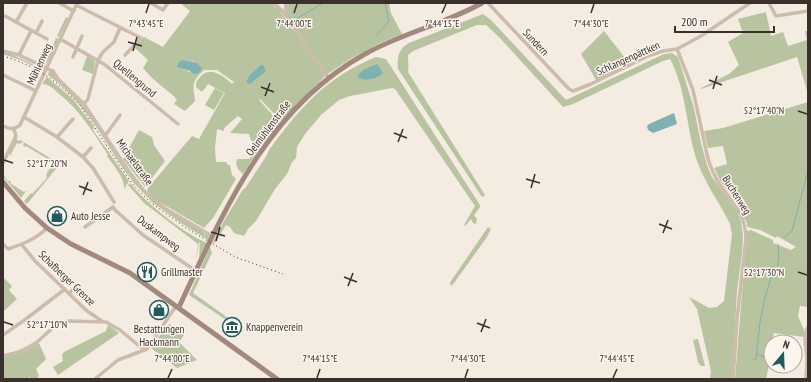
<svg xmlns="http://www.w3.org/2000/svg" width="811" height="382" font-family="'PT Sans Narrow',sans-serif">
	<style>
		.green { fill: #b8c4a0; fill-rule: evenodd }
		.water { fill: #7fb0b2 }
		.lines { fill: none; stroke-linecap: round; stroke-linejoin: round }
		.stream { stroke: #7fb0b2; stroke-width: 1 }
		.street { stroke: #cdbbac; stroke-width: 3.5 }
		.secondary { stroke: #a18a7d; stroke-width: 5 }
		.rail { stroke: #3b302b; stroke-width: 1; stroke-dasharray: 1 3; stroke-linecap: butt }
		.ticks { fill: none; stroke: #3b302b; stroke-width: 1.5 }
		.labels { text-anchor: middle; stroke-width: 3; stroke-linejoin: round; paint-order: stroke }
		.street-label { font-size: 11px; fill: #3b302b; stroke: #fbf5ee }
		.poi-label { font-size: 11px; fill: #3b302b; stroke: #fbf5ee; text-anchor: start }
		.ticks-label { font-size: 10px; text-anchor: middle; fill: #3b302b; stroke: #fbf5ee; stroke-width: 3; stroke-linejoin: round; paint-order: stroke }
	</style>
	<rect width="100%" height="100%" fill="#f4ebe1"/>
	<path class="green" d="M 180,3 L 270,3 L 279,10 L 308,50 L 286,15 L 287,3 L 389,3 L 391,13 L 402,34 L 380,43 L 350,59 L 326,75 L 281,121 L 260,99 L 259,100 L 280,123 L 262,145 L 251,141 L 249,134 L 230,133 L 242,119 L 238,116 L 224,128 L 224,131 L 217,129 L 215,148 L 216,162 L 226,162 L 228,165 L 230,165 L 232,175 L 236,179 L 213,218 L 204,228 L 156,200 L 147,191 L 148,188 L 192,136 L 199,139 L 225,93 L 208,84 L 202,92 L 196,87 C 196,82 197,80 201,76 C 210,66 224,76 232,84 L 234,82 L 217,70 L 204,70 C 191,82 193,85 195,101 L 185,111 L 174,104 L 177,99 L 152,78 L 143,68 L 148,60 L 134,47 L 144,37 L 163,47 L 190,11 ZM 184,60 L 195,62 L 192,73 L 179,67 Z
		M 766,12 L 771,36 L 783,32 L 788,46 L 807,40 L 805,31 L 808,31 L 808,94 L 797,57 L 701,89 L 701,88 L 729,74 L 739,65 L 728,42 L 743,33 L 738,19 Z
		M 483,14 L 491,20 L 566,100 L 664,54 L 672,53 L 678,57 L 694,108 L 701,143 L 707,165 L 712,177 L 737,211 L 741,222 L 743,236 L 742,253 L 737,291 L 732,379 L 710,379 L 711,371 L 697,309 L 689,297 L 709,308 L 717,307 L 724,301 L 732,234 L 730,224 C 718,199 701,179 694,151 C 686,120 685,87 670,59 L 663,61 L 573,104 L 563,107 L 499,37 L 486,25 L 477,25 L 413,51 L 408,55 C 408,61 409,66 408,72 L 485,195 L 482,197 L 398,69 C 397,58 398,49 409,43 Z
		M 66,17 L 68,18 L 59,37 L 57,36 Z
		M 604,31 L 629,63 L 596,80 L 581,54 Z
		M 56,38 L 59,39 L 48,61 L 45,64 Z
		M 3,52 C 17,56 29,62 42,69 L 42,71 L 23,61 L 3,54 Z
		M 87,56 L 95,61 L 93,74 L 82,70 Z
		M 376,57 L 386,59 L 480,205 L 480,207 L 474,215 L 477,219 L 476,224 L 473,223 L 471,219 L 465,226 L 464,225 L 475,206 L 395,89 L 392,88 L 350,96 L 339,100 L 321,115 L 305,134 L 297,147 L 296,158 L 292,162 L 287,174 L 275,189 L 256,221 L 248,229 L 244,236 L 234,233 L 230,227 L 226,225 L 215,243 L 213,242 L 224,221 L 242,191 L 246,187 L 267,155 L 269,150 C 300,108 326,77 376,57 Z
		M 49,71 L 52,72 L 80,102 L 89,113 L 128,173 L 149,197 L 204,233 L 204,235 L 206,234 L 209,236 L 208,240 L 181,223 L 152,202 L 132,181 L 130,175 L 131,179 L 124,170 C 102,136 82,99 48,75 Z
		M 47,77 L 73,99 L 92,124 L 94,128 L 93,130 L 129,181 L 124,189 C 125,178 114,166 107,156 L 108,155 C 93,132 79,109 58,93 C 53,88 49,84 42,84 Z
		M 215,88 L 224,93 L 214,110 L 205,105 Z
		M 808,102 L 808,307 L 800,306 L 798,316 L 804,330 L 804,337 L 774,333 L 772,342 L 771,342 L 771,356 L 766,379 L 735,379 L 747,231 L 751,230 L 773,240 L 773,243 L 791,250 L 796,247 L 777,236 L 776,238 L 760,230 L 747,227 L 747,223 L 736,203 L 721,182 L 714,168 L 727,164 L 723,146 L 708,148 L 704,131 L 723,128 Z
		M 139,130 L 152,137 L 154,145 L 165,161 L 145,187 L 123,159 Z
		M 16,139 L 19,141 L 20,140 L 60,164 L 27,204 L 24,201 L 31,193 L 32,194 L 46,179 L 47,176 L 46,175 L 53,162 L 26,146 L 25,147 L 23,145 L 24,143 L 22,142 L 20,144 L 17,143 L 11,154 L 12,156 L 9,154 Z
		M 254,146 L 260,147 L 243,174 L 238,169 L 236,164 L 237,159 L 250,159 Z
		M 3,174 L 8,181 L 11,181 L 10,183 L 24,192 L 27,190 L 21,198 L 3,176 Z
		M 130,183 C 147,204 182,232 207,243 L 199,259 L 200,242 L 199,243 L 196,262 L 198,244 L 144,203 L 128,185 Z
		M 488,227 L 491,229 L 487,237 L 454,283 L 451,286 L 450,283 L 451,281 Z
		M 210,247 L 212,253 L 193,293 L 242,328 L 241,330 L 189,295 Z
		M 3,277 L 12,286 L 9,290 L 17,299 L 3,312 Z
		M 169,324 L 184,335 L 179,342 L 197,360 L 177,368 L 151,348 L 153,344 Z
		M 108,325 L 119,333 L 58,375 L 53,367 L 63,361 L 62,355 L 64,352 L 106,331 Z
		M 698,339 L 705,366 L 701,366 L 698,362 L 693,340 Z
		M 39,343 L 46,359 L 36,369 L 39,376 L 36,379 L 32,379 L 30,377 L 26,379 L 3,379 L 3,357 L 23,352 Z"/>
	<path class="water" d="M 184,60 L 197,63 L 202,68 L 199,73 L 193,74 L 190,71 L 177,67 L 179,62 Z
		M 377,64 L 383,73 C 377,79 365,82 358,77 L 358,75 L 363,70 Z
		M 261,65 L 263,65 L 266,71 L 250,84 L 246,82 L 250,75 Z
		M 674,113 L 677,124 L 653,133 L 648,130 L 647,126 L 649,124 Z"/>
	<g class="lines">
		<path class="stream" d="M 294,20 L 323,3
			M 376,36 L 389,21 L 385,3
			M 784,237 L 792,231 L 808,171
			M 757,354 L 765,358
			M 753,360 L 756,359 L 760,322 L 765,297 L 772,274 L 777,268 L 779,258 L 778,244"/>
		<path class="street" d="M 59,3 L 74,11
			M 151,3 L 163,10 L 168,3
			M 273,3 C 289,14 297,34 308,50 C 314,59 321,68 328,77
			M 488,3 L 569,89 L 573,91 L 591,84 L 648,56 L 663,51 L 677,49 L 701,36 L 750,3
			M 769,3 L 776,16 L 808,11
			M 76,5 L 141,38 L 125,55
			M 285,15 L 286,3
			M 5,16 L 47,39
			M 16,22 L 27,3
			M 36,33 L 42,21
			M 60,39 L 104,64 L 178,124
			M 677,49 L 693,90 L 708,159 C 711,168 715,177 720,185 C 733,204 745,213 746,238 L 737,319 L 733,379
			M 3,51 L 19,55 L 53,71 L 58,79 L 84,104 L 128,170 L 144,191 L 166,209 L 212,236
			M 19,55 L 31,31
			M 73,57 L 82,36
			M 3,75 L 36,91
			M 84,104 L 88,99 L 98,60 L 103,52 L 114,42 L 120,28
			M 24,117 L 57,137 L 83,157 L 93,168 L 114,202
			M 3,126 C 10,129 14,130 20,125 L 77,3
			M 105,136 L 120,115
			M 57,137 L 73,119
			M 83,157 L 91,148
			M 3,163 L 16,136 L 14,129
			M 85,227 L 113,207 L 115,210 L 143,235 L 196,271
			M 3,244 L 8,249 C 23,244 36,239 47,228
			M 22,245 L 35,261 L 87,311 L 102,321
			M 69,293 L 79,285
			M 3,335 L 26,319 L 65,289
			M 3,356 L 19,352 L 36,343 L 58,323 L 69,321 L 106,322 L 120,330 L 143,349 L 147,349
			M 95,379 L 118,360 L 147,349 L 176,306
			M 806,379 C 806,373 807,366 807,359 C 807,349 802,336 808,327"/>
		<path class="secondary" d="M 3,182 L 25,208 L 47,228 L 71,244 L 130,273 L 277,379
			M 179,307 C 224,211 267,108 365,54 C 402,33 445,24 482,3"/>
		<path class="rail" d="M 3,56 C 34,65 58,81 80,105 L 126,175 L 134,186 L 150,202 L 186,228 L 235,257 L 283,274"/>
	</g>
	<path class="ticks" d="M 146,13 L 149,4M 294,13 L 297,4M 442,13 L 446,4M 591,13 L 594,4M 128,42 L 142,46M 133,51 L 137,37M 709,80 L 722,85M 261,87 L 274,92M 713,89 L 717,76M 265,96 L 270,83M 798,111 L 807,114M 394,133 L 407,138M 398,142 L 403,129M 4,160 L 13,163M 526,179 L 540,183M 79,186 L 92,191M 531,188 L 535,174M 83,195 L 88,182M 659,224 L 672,229M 211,232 L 225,236M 663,233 L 668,220M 216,241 L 220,227M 798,272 L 807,275M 344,277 L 357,282M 348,286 L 353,273M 4,322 L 13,325M 477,323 L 490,328M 481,332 L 486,319M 168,378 L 172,369M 317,378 L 320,369M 465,378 L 468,369M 613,378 L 617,369"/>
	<defs>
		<symbol id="shop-ring" viewBox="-11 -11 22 22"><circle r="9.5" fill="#fbf5ee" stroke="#1f5a5e" stroke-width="1.5"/><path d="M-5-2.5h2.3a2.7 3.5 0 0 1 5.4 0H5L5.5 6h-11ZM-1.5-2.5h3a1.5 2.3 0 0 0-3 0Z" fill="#1f5a5e"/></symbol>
		<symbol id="restaurant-ring" viewBox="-11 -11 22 22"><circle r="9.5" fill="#fbf5ee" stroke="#1f5a5e" stroke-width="1.5"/><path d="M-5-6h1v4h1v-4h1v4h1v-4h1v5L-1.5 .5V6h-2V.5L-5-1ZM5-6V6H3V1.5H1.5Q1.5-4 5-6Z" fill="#1f5a5e"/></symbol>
		<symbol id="museum-ring" viewBox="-11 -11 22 22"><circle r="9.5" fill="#fbf5ee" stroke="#1f5a5e" stroke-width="1.5"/><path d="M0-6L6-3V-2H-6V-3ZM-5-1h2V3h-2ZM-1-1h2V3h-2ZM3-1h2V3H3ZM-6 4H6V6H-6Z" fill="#1f5a5e"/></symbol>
	</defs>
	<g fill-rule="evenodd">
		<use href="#shop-ring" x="46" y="205" width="22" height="22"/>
		<use href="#restaurant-ring" x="136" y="261" width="22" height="22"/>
		<use href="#shop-ring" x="148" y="299" width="22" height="22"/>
		<use href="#museum-ring" x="221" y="316" width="22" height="22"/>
	</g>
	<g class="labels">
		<g class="street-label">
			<text transform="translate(536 42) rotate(47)" y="4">Sundern</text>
			<text transform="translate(628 58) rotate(-24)" y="4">Schlangenpättken</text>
			<text transform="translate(39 64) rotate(-65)" y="4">Mühlenweg</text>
			<text transform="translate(135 78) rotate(40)" y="4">Quellengrund</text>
			<text transform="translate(268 128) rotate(-53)" y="4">Oelmühlenstraße</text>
			<text transform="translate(135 162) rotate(54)" y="4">Michaelstraße</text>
			<text transform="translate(737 195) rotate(58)" y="4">Buchenweg</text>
			<text transform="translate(159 233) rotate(37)" y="4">Duskampweg</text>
			<text transform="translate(67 278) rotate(44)" y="4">Schafberger Grenze</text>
		</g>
		<g class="poi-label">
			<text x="71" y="220">Auto Jesse</text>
			<text x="161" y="276">Grillmaster</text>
			<text x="246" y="331">Knappenverein</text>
			<text x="159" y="333" text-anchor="middle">Bestattungen<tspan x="159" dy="13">Hackmann</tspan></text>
		</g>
	</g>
	<g class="ticks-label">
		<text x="146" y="27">7°43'45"E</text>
		<text x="294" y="27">7°44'00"E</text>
		<text x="442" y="27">7°44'15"E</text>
		<text x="591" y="27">7°44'30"E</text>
		<text x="764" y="114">52°17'40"N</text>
		<text x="47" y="167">52°17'20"N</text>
		<text x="764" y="276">52°17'30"N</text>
		<text x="47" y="328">52°17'10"N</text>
		<text x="172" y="362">7°44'00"E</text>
		<text x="320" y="362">7°44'15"E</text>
		<text x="468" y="362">7°44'30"E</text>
		<text x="617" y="362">7°44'45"E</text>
	</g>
	<rect width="811" height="382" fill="none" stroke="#3b302b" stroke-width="8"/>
	<g transform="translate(783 354) rotate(19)"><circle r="19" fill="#fbf5ee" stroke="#aea6a0"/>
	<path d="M0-3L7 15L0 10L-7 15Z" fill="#1f5a5e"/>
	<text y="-6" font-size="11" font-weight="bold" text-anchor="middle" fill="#3b302b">N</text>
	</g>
	<path d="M675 26v6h99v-6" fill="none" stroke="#3b302b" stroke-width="2"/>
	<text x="681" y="26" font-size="12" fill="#3b302b" stroke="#fbf5ee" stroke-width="3" paint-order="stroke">200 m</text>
</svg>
